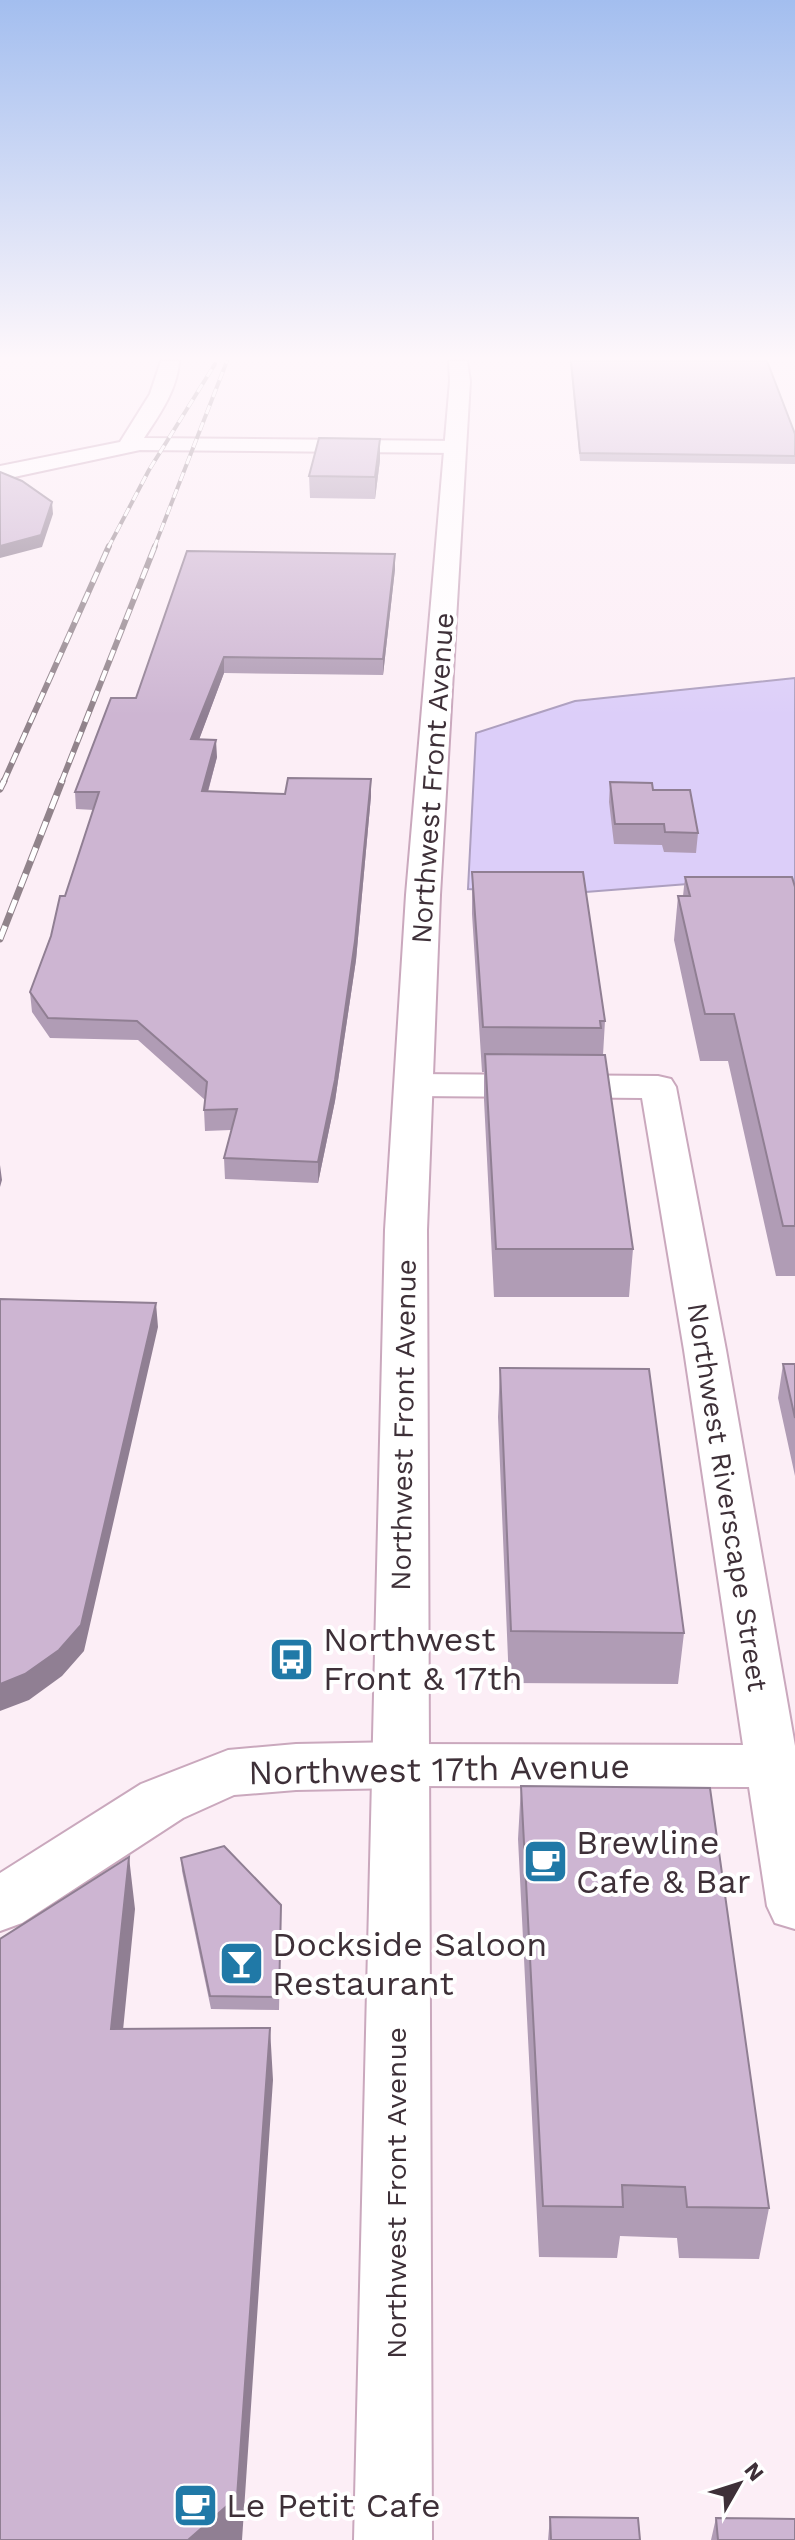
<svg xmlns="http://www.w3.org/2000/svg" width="795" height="2540" font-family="'Work Sans',sans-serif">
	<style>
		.water { fill: #dccef9; stroke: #ad9fbf; stroke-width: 2 }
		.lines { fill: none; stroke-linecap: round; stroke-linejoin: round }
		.minor-casing { stroke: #caa8bd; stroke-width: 4 }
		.tertiary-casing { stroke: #caa8bd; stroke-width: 4 }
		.secondary-casing { stroke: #caa8bd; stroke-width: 4 }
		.minor { fill: #fff; fill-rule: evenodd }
		.tertiary { fill: #fff; fill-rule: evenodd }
		.secondary { fill: #fff; fill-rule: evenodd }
		.rail-far2-casing { stroke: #91838b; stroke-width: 4 }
		.rail-far1-casing { stroke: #91838b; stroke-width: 6 }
		.rail-casing { stroke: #91838b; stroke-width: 7 }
		.rail-far2 { stroke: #fff; stroke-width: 3; stroke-dasharray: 9; stroke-linecap: butt }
		.rail-far1 { stroke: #fff; stroke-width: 4; stroke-dasharray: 11; stroke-linecap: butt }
		.rail { stroke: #fff; stroke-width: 5; stroke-dasharray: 14; stroke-linecap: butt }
		.wall { fill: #b09cb5 }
		.shaded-wall { fill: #907f93 }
		.building { fill: #cdb5d2; stroke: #907f93; stroke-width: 2 }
		.labels { text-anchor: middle; stroke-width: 8; stroke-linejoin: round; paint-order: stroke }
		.street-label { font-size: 28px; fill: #3e3038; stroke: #fff }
		.near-poi-label { font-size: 34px; fill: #3e3038; stroke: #fff; text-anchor: start }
		.near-street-label { font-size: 34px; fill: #3e3038; stroke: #fff }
	</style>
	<rect width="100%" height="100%" fill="#fceef6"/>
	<path class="water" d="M 795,678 L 795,887 L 688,884 L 560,894 L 468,889 L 476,733 L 575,701 Z"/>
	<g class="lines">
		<defs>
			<path id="minor" d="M 413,1074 L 658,1076 L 671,1079 L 676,1087 L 726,1350 L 795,1746 L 795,1929 L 775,1923 L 767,1906 L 749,1787 L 400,1786 L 382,1780 L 374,1765 L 382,1750 L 400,1744 L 743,1745 L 684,1350 L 642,1098 L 413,1096 L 400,1093 L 395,1085 L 400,1077 Z"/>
			<path id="tertiary" d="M 161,361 L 179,361 C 177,390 160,414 144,438 L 455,441 L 466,447 L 455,453 L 140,450 L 0,480 L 0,466 L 120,442 L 150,394 Z
				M 400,1742 L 420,1749 L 429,1765 L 420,1781 L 400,1788 L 296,1790 L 234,1795 L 183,1818 L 22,1923 L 0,1931 L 0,1873 L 141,1784 L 228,1750 L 296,1744 Z"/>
			<path id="secondary" d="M 449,361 L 467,361 L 470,381 L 440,895 L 427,1230 L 432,2540 L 354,2540 L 385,1230 L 406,895 L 450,381 Z"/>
		</defs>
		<use href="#minor" class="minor-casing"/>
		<use href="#tertiary" class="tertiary-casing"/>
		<use href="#secondary" class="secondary-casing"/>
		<use href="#minor" class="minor"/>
		<use href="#tertiary" class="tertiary"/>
		<use href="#secondary" class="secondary"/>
		<defs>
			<path id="rail-far2" d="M 108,548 L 149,470 L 215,364
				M 154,548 L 227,361"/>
			<path id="rail-far1" d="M 3,783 L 109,546
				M 61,783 L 155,546"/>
			<path id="rail" d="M 0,789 L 4,781
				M 0,939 L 62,781"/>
		</defs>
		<use href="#rail-far2" class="rail-far2-casing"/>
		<use href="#rail-far1" class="rail-far1-casing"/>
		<use href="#rail" class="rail-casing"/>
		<use href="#rail-far2" class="rail-far2"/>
		<use href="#rail-far1" class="rail-far1"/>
		<use href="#rail" class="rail"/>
	</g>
	<path class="wall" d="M 570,361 L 795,434 L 795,464 L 580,461 Z
		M 380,439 L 380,460 L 375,499 L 310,498 L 309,476 Z
		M 395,569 L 383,675 L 224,673 L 199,739 L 217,757 L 208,792 L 285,794 L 371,779 L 371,796 L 356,960 L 335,1101 L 318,1183 L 225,1179 L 224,1158 L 231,1130 L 205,1131 L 204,1110 L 205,1100 L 138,1040 L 50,1038 L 32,1012 L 30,992 L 65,896 L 94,810 L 76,809 L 75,792 L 136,698 Z
		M 610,782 L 653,790 L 698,833 L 696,853 L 664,852 L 662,845 L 614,844 L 609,802 Z
		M 472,872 L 605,1021 L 603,1055 L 633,1249 L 629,1297 L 494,1297 L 484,1100 L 484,1072 L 482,1072 L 472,914 Z
		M 685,877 L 795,887 L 795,1276 L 776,1276 L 728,1061 L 700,1061 L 674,940 L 678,896 L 683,896 Z
		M 783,1364 L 795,1364 L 795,1476 L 778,1398 Z
		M 500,1368 L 684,1633 L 678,1684 L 509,1683 L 498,1417 Z
		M 521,1786 L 769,2208 L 759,2259 L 679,2258 L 677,2238 L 620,2236 L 617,2258 L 539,2257 L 518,1839 Z
		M 181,1858 L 281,1905 L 279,2010 L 211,2009 L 182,1871 Z
		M 550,2517 L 640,2540 L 548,2540 Z
		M 716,2518 L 795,2540 L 711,2540 Z"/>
	<path class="shaded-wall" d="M 380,439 L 380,460 L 375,499 L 375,477 Z
		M 52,502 L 53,514 L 42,547 L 0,558 L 0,546 Z
		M 395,554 L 395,569 L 383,675 L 383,659 Z
		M 224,657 L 224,673 L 193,756 L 191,739 Z
		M 216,740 L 217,757 L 203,809 L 202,791 Z
		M 371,779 L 371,796 L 356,960 L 335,1101 L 318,1183 L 318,1162 Z
		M 0,1165 L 2,1180 L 0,1187 Z
		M 156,1303 L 158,1327 L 84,1651 L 62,1676 L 29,1700 L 0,1711 L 0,1684 Z
		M 129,1857 L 135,1909 L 118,2081 L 111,2029 Z
		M 270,2028 L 273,2080 L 242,2540 L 188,2540 Z"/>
	<path class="building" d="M 571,361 L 767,361 L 795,434 L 795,456 L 580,453 Z
		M 319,438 L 380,439 L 375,477 L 309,476 Z
		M 0,472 L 22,481 L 52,502 L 41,535 L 0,546 Z
		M 187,551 L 395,554 L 383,659 L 224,657 L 191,739 L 216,740 L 202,791 L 285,794 L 288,778 L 371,779 L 355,941 L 335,1080 L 318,1162 L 224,1158 L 237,1109 L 204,1110 L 207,1082 L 137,1021 L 48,1018 L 30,992 L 51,936 L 60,896 L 65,896 L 99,792 L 75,792 L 111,698 L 136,698 Z
		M 610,782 L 652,783 L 653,790 L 690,790 L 698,833 L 665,832 L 664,824 L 615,824 Z
		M 472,872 L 583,872 L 605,1021 L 600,1021 L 601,1028 L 483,1027 Z
		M 685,877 L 792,877 L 795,887 L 795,1226 L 783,1226 L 734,1014 L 705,1014 L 678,896 L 690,896 Z
		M 485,1054 L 605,1055 L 633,1249 L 496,1249 Z
		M 0,1299 L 156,1303 L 81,1625 L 59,1650 L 25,1674 L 0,1684 Z
		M 783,1364 L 795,1364 L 795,1418 Z
		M 500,1368 L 649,1369 L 684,1633 L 511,1631 Z
		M 521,1786 L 710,1788 L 769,2208 L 687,2207 L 685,2187 L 622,2185 L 623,2207 L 543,2206 Z
		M 224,1846 L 281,1905 L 279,1997 L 210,1996 L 181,1858 Z
		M 129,1857 L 111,2029 L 270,2028 L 237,2497 L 188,2540 L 0,2540 L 0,1939 Z
		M 550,2517 L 638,2518 L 640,2540 L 551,2540 Z
		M 716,2518 L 795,2519 L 795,2540 L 718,2540 Z"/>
	<linearGradient id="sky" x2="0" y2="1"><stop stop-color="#a3beef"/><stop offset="0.5" stop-color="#fef7fb"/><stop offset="1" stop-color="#fef7fb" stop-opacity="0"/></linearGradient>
	<rect width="795" height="716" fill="url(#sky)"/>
	<defs>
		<symbol id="bus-square" viewBox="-11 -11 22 22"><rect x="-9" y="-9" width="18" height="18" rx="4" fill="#2079a7" stroke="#fff"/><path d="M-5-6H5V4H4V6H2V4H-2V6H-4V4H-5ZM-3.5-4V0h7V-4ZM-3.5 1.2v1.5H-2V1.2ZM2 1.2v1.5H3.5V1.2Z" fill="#fff"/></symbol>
		<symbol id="cafe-square" viewBox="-11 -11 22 22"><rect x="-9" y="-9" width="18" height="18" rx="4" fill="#2079a7" stroke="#fff"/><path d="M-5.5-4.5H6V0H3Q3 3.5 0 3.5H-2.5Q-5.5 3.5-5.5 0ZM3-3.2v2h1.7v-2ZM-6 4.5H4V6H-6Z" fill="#fff"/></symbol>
		<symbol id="bar-square" viewBox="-11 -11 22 22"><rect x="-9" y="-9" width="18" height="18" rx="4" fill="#2079a7" stroke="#fff"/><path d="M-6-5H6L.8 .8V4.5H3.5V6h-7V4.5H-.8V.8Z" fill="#fff"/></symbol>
	</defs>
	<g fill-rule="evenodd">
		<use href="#bus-square" x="266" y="1634" width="51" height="51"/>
		<use href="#cafe-square" x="520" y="1836" width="51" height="51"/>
		<use href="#bar-square" x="216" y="1938" width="51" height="51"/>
		<use href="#cafe-square" x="170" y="2480" width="51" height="51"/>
	</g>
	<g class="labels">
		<g class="street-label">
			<text transform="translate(432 778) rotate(-86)" y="10">Northwest Front Avenue</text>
			<text transform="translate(403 1425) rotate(-89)" y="10">Northwest Front Avenue</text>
			<text transform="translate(728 1497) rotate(81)" y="10">Northwest Riverscape Street</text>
			<text transform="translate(396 2193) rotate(-90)" y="10">Northwest Front Avenue</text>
		</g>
		<g class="near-poi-label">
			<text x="323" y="1651">Northwest<tspan x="323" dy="39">Front &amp; 17th</tspan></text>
			<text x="576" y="1854">Brewline<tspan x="576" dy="39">Cafe &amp; Bar</tspan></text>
			<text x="272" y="1956">Dockside Saloon<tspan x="272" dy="39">Restaurant</tspan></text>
			<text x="226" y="2517">Le Petit Cafe</text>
		</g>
		<g class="near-street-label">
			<text transform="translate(439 1769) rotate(-1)" y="12">Northwest 17th Avenue</text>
		</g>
	</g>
	<g transform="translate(739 2484) rotate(51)" stroke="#ffffff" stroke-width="6" paint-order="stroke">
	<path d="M0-6L14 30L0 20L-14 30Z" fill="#3e3038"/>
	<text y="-12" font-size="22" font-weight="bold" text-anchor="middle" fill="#3e3038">N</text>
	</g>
</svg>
